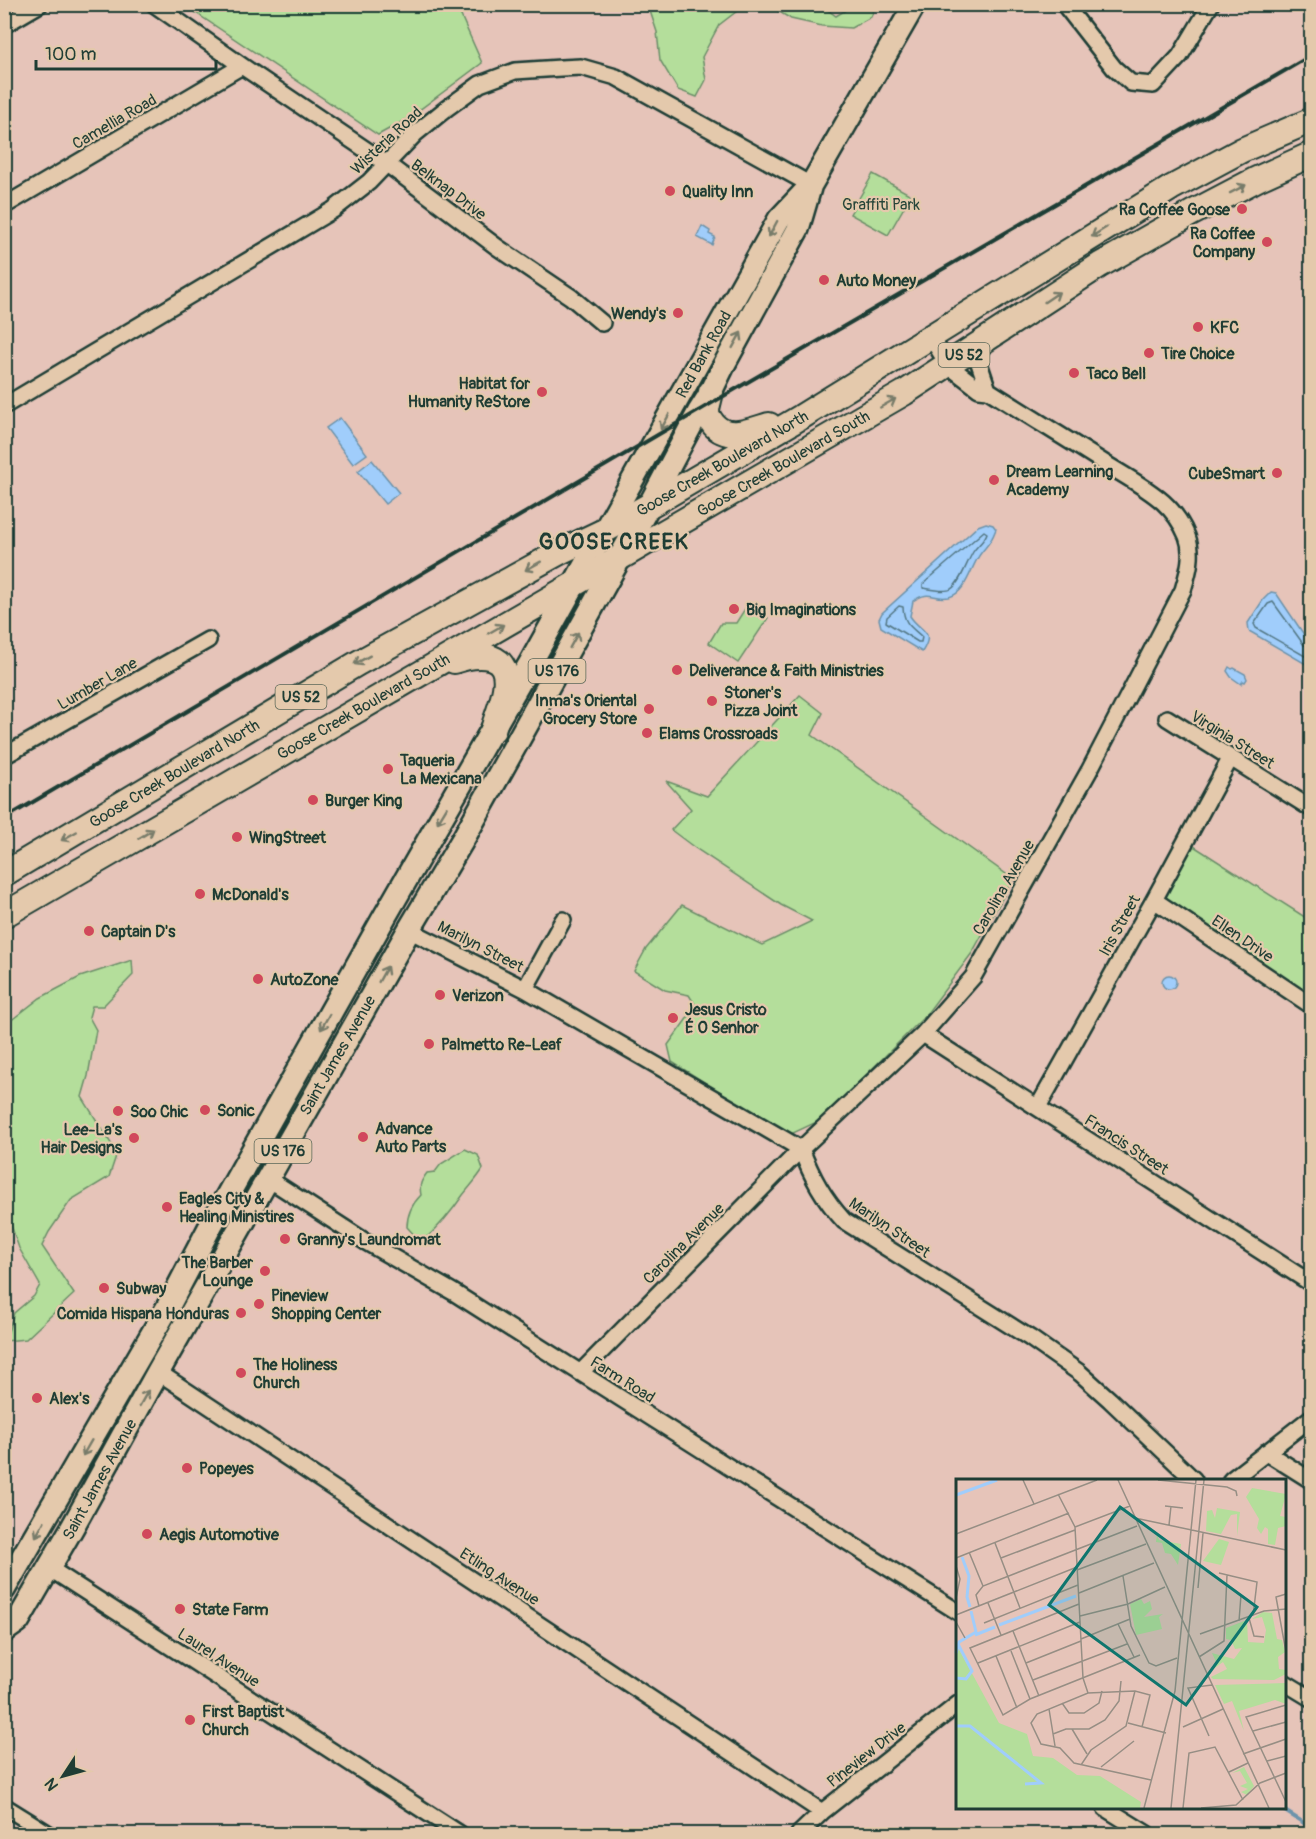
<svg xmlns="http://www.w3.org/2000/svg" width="1316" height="1839" font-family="Pangolin,sans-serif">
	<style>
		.green { fill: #b4de9b; stroke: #6a8e68; stroke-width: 1.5 }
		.water { fill: #a0cdfb; stroke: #6c93ab; stroke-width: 1.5 }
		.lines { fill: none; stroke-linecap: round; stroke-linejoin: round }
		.shore { stroke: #537784; stroke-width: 1.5 }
		.stream { stroke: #6c93ab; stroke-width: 4 }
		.minor-casing { stroke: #1f3d34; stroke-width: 20 }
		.secondary-casing { stroke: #1f3d34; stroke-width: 26 }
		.primary-casing { stroke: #1f3d34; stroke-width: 27 }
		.trunk-casing { stroke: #1f3d34; stroke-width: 28 }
		.minor { stroke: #e4c9ac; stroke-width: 15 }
		.secondary { stroke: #e4c9ac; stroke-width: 21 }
		.primary { stroke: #e4c9ac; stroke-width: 22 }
		.trunk { stroke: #e4c9ac; stroke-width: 24 }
		.rail { stroke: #1f3d34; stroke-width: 4 }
		.oneway { stroke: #787c6a }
		.poi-dot { fill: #d1495b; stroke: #e4c9ac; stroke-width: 2 }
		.labels { text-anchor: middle; stroke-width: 4.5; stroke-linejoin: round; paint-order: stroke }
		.shield { fill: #e4c9ac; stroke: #5a6758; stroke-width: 1.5 }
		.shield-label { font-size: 15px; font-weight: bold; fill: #1f3d34 }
		.street-label { font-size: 16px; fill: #1f3d34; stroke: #e4c9ac }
		.poi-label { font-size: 16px; font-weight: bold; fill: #1f3d34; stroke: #e4c9ac; text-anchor: start }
		.park-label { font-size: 16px; fill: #264539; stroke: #e4c9ac }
		.district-label { font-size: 22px; font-weight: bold; letter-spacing: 1.5px; fill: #1f3d34; stroke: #e4c9ac }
		.inset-river { fill: none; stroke: #a0cdfb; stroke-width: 3 }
		.inset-road { fill: none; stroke: #968e84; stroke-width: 1.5 }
		.view { fill: #0f766e; fill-opacity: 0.15; stroke: #0f766e; stroke-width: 3 }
		.inset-edge { fill: none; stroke: #1f3d34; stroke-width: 3 }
	</style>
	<rect width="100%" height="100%" fill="#e6c4b9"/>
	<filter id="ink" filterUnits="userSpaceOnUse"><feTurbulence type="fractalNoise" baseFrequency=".0167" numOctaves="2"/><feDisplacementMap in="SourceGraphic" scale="12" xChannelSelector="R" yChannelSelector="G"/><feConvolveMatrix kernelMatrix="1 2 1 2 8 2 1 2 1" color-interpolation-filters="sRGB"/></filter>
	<g filter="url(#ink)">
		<path class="green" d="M 184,5 L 460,5 L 458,9 L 482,63 L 407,119 L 378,135 Z
			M 652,5 L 750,5 L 745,5 L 719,25 L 702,57 L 706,80 L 697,97 L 678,90 L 660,60 L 657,32 L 649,8 Z
			M 768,5 L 821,5 L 836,16 L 854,5 L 876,5 L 871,17 L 851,28 L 822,26 L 791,19 Z
			M 873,174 L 911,195 L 888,235 L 850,214 Z
			M 748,604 L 768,618 L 738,663 L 709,643 L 721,623 L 736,623 Z
			M 800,695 L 823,713 L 812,735 L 1013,879 L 972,953 L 925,1016 L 821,1120 L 789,1135 L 672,1062 L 668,1045 L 696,1006 L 689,995 L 665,990 L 634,971 L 646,949 L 682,905 L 762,945 L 812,921 L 781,905 L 695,848 L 671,830 L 691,809 L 666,781 L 707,796 Z
			M 1189,843 L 1311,921 L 1311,1000 L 1161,896 Z
			M 132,960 L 133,975 L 103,1006 L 92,1006 L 89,1017 L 96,1030 L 88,1076 L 82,1097 L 117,1153 L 109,1177 L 71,1200 L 49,1232 L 42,1246 L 74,1294 L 26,1339 L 5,1341 L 14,1313 L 34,1296 L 40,1285 L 19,1248 L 5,1208 L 5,1025 L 40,998 L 80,977 Z
			M 465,1149 L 478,1155 L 483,1169 C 477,1179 470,1186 463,1195 C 452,1211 441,1225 426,1238 L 417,1238 L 407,1227 C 407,1214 412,1204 421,1195 C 419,1185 421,1181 427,1173 L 435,1172 L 441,1164 Z"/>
		<path class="water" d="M 702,226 L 710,231 L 709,234 L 715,237 L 712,245 L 697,237 Z
			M 340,418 L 367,454 L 353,464 L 326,428 Z
			M 372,460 L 399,493 L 385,504 L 358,471 Z
			M 986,523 L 993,525 L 996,529 C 991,542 989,543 981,553 C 971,565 967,593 949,597 C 933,600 930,589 913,601 L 910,616 C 920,632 936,630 922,652 L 881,627 L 879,619 L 882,613 L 978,526 Z
			M 1271,592 L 1276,593 L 1311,645 L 1311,667 L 1249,631 L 1248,623 L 1263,600 Z
			M 1229,667 L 1232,669 L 1234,668 L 1245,674 L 1247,679 L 1245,682 L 1243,681 L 1241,684 L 1231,677 L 1227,671 Z
			M1162 982a7 7 0 1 1 14 0a7 7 0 1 1-14 0Z"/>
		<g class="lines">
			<path class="shore" d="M 984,531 L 987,533 C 984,542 977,545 973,552 C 967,562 960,584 951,589 C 945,593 930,589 923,588 L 923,584 Z
				M 899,606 L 903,607 C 904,624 910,626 922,637 L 921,642 L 918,642 L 886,622 L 887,617 Z
				M 1312,648 L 1304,645 L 1273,602 L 1268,604 L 1254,624 L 1256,628 L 1312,660"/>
			<path class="stream" d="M 1280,1808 L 1312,1828"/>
			<defs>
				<path id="minor" d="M 154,4 L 242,66 L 387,164 L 497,247 L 571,297 L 602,323
					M 1064,4 L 1114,68 L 1131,83 L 1153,85 L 1180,56 L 1211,4
					M 4,25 L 40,4
					M 4,206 L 242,66
					M 977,347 L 978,360 L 988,390
					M 4,406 L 333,210 L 369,182 L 415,134 L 447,108 L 480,84 L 515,71 L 561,68 L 581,67 L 616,77 L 811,185
					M 1167,718 L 1312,809
					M 4,756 L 208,640
					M 1154,900 L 1312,1006
					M 409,930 L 525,989 L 801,1149 C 812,1177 823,1198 844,1221 L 1030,1338 L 1080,1373 L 1110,1400 L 1194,1480
					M 525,989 L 563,920
					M 923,1034 L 1312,1284
					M 1038,1107 L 1154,900 L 1230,759
					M 266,1181 L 278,1185 L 366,1242 L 453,1292 L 958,1612
					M 158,1372 L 822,1812
					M 580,1373 L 801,1149 L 923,1034 L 973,977 L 1089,771 L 1183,590 C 1188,573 1194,554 1187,536 C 1182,524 1173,511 1163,502 C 1146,487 1125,476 1106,464 C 1067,439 1027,415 988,390 L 979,389 L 948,365 L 931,337
					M 1266,1452 L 1312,1481
					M 1231,1480 L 1312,1417
					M 49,1568 L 460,1834
					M 1284,1682 L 1312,1699
					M 4,1806 L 49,1834
					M 1105,1808 L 1147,1834
					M 799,1834 L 822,1812 L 958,1704"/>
				<path id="secondary" d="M 648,507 L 699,411 L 711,392 L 725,363 L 798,229 L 810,188
					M 604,531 L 779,219 L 811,185 L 915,4"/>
				<path id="primary" d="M 4,1589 L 169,1305 L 212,1223 L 385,916 L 531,662 L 604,531
					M 4,1631 L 18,1621 L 72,1528 L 158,1372 L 409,930 L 462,841 L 648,507"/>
				<path id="trunk" d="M 711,392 C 710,398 707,406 707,412 C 707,416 711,421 714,425 C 728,441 752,430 769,425
					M 454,661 C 480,652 511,652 505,689 C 503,703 496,717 493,730
					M 4,874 L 358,663 L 560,552 L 604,531 L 666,496 L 801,417 L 1171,188 L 1242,150 L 1312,120
					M 4,915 L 904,393 L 1100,265 L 1192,213 L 1257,179 L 1312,154"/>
			</defs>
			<use href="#minor" class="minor-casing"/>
			<use href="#secondary" class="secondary-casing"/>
			<use href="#primary" class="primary-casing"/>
			<use href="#trunk" class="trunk-casing"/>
			<use href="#minor" class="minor"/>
			<use href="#secondary" class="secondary"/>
			<use href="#primary" class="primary"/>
			<use href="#trunk" class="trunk"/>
			<path class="rail" d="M 4,819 L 734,390 L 1312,55"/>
		</g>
		<defs><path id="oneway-shaft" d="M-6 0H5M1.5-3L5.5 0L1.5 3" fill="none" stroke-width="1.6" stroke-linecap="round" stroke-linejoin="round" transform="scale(1.5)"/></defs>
		<g class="oneway">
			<use href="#oneway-shaft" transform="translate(1238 189) rotate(-27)"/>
			<use href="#oneway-shaft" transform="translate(773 229) rotate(118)"/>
			<use href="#oneway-shaft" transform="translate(1099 232) rotate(148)"/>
			<use href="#oneway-shaft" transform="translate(1052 297) rotate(-34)"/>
			<use href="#oneway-shaft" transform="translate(737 340) rotate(-61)"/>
			<use href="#oneway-shaft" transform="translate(888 403) rotate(-30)"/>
			<use href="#oneway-shaft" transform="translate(665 422) rotate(119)"/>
			<use href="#oneway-shaft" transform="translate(533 566) rotate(151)"/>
			<use href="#oneway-shaft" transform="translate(496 629) rotate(-30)"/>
			<use href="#oneway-shaft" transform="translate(574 640) rotate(-61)"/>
			<use href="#oneway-shaft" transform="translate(362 660) rotate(151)"/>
			<use href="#oneway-shaft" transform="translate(442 815) rotate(121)"/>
			<use href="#oneway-shaft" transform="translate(146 834) rotate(-31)"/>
			<use href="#oneway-shaft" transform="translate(69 836) rotate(150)"/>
			<use href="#oneway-shaft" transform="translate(383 974) rotate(-61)"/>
			<use href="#oneway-shaft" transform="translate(325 1022) rotate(119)"/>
			<use href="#oneway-shaft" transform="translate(144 1398) rotate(-61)"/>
			<use href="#oneway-shaft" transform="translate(87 1448) rotate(120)"/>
			<use href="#oneway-shaft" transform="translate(40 1529) rotate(119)"/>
		</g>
	</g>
	<g class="poi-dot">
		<circle cx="670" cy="191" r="6"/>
		<circle cx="1242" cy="209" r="6"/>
		<circle cx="1267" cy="242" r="6"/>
		<circle cx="824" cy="280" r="6"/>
		<circle cx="678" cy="313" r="6"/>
		<circle cx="1198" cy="327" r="6"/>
		<circle cx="1149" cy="353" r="6"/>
		<circle cx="1074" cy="373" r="6"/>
		<circle cx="542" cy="392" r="6"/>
		<circle cx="1277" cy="473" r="6"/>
		<circle cx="994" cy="480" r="6"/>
		<circle cx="734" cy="609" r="6"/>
		<circle cx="677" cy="670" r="6"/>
		<circle cx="712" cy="701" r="6"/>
		<circle cx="649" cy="709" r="6"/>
		<circle cx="647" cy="733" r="6"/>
		<circle cx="388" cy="769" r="6"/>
		<circle cx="313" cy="800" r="6"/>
		<circle cx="237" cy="837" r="6"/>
		<circle cx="200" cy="894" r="6"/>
		<circle cx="89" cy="931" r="6"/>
		<circle cx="258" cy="979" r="6"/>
		<circle cx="440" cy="995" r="6"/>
		<circle cx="673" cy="1018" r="6"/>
		<circle cx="429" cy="1044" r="6"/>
		<circle cx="205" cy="1110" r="6"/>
		<circle cx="118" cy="1111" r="6"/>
		<circle cx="363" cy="1137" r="6"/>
		<circle cx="134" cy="1138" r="6"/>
		<circle cx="167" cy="1207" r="6"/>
		<circle cx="285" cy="1239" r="6"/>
		<circle cx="265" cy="1271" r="6"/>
		<circle cx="104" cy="1288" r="6"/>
		<circle cx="259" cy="1304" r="6"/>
		<circle cx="241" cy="1313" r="6"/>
		<circle cx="241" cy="1373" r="6"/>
		<circle cx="37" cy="1398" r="6"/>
		<circle cx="187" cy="1468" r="6"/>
		<circle cx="147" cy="1534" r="6"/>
		<circle cx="180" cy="1609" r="6"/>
		<circle cx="190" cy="1720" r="6"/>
	</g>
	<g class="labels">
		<g class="shield">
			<rect x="938.5" y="343" width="51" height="24" rx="4.5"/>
			<rect x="528.5" y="659" width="57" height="24" rx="4.5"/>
			<rect x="275.5" y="685" width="51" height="24" rx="4.5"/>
			<rect x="254.5" y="1139" width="57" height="24" rx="4.5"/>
		</g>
		<g class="shield-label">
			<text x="964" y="360">US 52</text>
			<text x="557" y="676">US 176</text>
			<text x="301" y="702">US 52</text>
			<text x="283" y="1156">US 176</text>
		</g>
		<g class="street-label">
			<text transform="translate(114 121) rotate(-30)" y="6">Camellia Road</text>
			<text transform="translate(386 140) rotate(-43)" y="6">Wisteria Road</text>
			<text transform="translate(449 189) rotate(37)" y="6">Belknap Drive</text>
			<text transform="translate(703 354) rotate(-61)" y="6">Red Bank Road</text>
			<text transform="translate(722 463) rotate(-30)" y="6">Goose Creek Boulevard North</text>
			<text transform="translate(783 463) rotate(-30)" y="6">Goose Creek Boulevard South</text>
			<text transform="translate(97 683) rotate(-30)" y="6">Lumber Lane</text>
			<text transform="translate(363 706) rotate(-30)" y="6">Goose Creek Boulevard South</text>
			<text transform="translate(1233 739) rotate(32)" y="6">Virginia Street</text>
			<text transform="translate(174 773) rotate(-31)" y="6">Goose Creek Boulevard North</text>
			<text transform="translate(1003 887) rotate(-60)" y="6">Carolina Avenue</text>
			<text transform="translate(1119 925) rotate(-61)" y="6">Iris Street</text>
			<text transform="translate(1243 938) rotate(34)" y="6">Ellen Drive</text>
			<text transform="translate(481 946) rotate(27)" y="6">Marilyn Street</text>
			<text transform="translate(337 1055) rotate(-60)" y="6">Saint James Avenue</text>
			<text transform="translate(1127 1144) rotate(33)" y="6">Francis Street</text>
			<text transform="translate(890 1227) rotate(34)" y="6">Marilyn Street</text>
			<text transform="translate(683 1243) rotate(-45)" y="6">Carolina Avenue</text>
			<text transform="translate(623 1379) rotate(32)" y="6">Farm Road</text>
			<text transform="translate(99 1479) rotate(-61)" y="6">Saint James Avenue</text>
			<text transform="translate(500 1576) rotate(33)" y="6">Etling Avenue</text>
			<text transform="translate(219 1657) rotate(33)" y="6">Laurel Avenue</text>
			<text transform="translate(866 1754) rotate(-38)" y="6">Pineview Drive</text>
		</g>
		<g class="poi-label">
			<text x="682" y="197">Quality Inn</text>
			<text x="1230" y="215" text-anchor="end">Ra Coffee Goose</text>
			<text x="1255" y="239" text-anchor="end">Ra Coffee<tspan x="1255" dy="18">Company</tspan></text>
			<text x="836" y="286">Auto Money</text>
			<text x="666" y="319" text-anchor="end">Wendy's</text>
			<text x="1210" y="333">KFC</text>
			<text x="1161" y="359">Tire Choice</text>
			<text x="1086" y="379">Taco Bell</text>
			<text x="530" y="389" text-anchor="end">Habitat for<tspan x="530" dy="18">Humanity ReStore</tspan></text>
			<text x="1006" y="477">Dream Learning<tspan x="1006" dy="18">Academy</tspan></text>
			<text x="1265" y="479" text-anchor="end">CubeSmart</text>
			<text x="746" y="615">Big Imaginations</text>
			<text x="689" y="676">Deliverance &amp; Faith Ministries</text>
			<text x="724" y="698">Stoner's<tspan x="724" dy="18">Pizza Joint</tspan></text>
			<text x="637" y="706" text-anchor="end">Inma's Oriental<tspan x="637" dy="18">Grocery Store</tspan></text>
			<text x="659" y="739">Elams Crossroads</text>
			<text x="400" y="766">Taqueria<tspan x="400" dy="18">La Mexicana</tspan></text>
			<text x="325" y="806">Burger King</text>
			<text x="249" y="843">WingStreet</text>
			<text x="212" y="900">McDonald's</text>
			<text x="101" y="937">Captain D's</text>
			<text x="270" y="985">AutoZone</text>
			<text x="452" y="1001">Verizon</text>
			<text x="685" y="1015">Jesus Cristo<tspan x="685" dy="18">É O Senhor</tspan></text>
			<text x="441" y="1050">Palmetto Re-Leaf</text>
			<text x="217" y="1116">Sonic</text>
			<text x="130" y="1117">Soo Chic</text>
			<text x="375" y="1134">Advance<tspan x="375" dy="18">Auto Parts</tspan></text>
			<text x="122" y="1135" text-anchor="end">Lee-La's<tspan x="122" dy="18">Hair Designs</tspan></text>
			<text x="179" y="1204">Eagles City &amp;<tspan x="179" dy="18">Healing Ministires</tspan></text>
			<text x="297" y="1245">Granny's Laundromat</text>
			<text x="253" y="1268" text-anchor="end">The Barber<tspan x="253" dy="18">Lounge</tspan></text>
			<text x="116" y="1294">Subway</text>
			<text x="271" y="1301">Pineview<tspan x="271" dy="18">Shopping Center</tspan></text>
			<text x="229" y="1319" text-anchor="end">Comida Hispana Honduras</text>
			<text x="253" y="1370">The Holiness<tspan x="253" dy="18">Church</tspan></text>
			<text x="49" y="1404">Alex's</text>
			<text x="199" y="1474">Popeyes</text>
			<text x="159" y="1540">Aegis Automotive</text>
			<text x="192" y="1615">State Farm</text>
			<text x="202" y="1717">First Baptist<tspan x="202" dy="18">Church</tspan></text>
		</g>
		<g class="park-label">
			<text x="881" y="210">Graffiti Park</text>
		</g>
		<g class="district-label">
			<text x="614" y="549">GOOSE CREEK</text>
		</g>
	</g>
	<g transform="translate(956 1479)">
		<rect width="330" height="330" fill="#e6c4b9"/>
		<path d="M 296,9 L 330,15 L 324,37 L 330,38 L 330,47 L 322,49 L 319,66 L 312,65 L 312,50 L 309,48 L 305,55 L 301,49 L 303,40 L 290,18 ZM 261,29 L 284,33 L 281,57 L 281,35 L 275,36 L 265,55 L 250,52 L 251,32 L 256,31 L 259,39 ZM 201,55 L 203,61 L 225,65 L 222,86 L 215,75 L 209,74 L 206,64 L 200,63 ZM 263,60 L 273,63 L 265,86 L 247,82 ZM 185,120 L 188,125 L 194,122 L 196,130 L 188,138 L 207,135 L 203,138 L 206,150 L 180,156 L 174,125 ZM 307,133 L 316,134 L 321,160 L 326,161 L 329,173 L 322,178 L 323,190 L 330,191 L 330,195 L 318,201 L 257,200 L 255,198 L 271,190 L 267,183 L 253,193 L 260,183 L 256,174 L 278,180 L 286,169 L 279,170 L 275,161 L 270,160 L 270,149 L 291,141 L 292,163 L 308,164 L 310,151 L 306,138 L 296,140 ZM 0,165 L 43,244 L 71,255 L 77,277 L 97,279 L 121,296 L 144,297 L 185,323 L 184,329 L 0,329 ZM 330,204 L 330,225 L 319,221 L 283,232 L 288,252 L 276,222 L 268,225 L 259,206 ZM 288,288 L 298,307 L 291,316 L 285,313 L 292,310 L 284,307 L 291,304 L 284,292 L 276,294 Z" fill="#b4de9b"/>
		<path class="inset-river" d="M 0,16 L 41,1M 6,78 L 13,97 L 11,118 L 14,128M 43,146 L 120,117M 19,156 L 39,148M 0,174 L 3,163 L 20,153 L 15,132M 0,199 L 10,200 L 16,192 L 2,165M 0,247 L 14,247 L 85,304 L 69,305"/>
		<path class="inset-road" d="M 67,1 L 78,25M 162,1 L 313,329M 202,1 L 271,8 L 280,12 L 281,17M 102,15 L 119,48 L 127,199 L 132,214M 209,27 L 227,29M 179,39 L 330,71M 213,46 L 215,27M 119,48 L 174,27M 0,55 L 141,1M 39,64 L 64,129M 13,73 L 27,107M 0,79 L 113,34M 45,79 L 119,51M 0,87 L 4,100 L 0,119M 121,91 L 190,65M 263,94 L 301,103 L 297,137M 167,97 L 175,147 L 193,184 L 200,187 L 221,179M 242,109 L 247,54M 123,114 L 198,84M 330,115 L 320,118 L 330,173M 32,124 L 45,156M 123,125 L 14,169 L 47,236 L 74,220 L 184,176M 23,127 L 20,116 L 27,107 L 181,47M 0,136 L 121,88M 124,137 L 172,125 L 209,108M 293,139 L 298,157 L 308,158M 283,142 L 285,116M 0,143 L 9,159M 28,144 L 122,106M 162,145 L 178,178M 57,152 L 83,217M 244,155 L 308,132 L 330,130M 125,160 L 174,140M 55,172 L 74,220M 40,177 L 61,229M 243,178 L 268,162 L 271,96M 22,184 L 124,143M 70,184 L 125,162M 77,201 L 171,165M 106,224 L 113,234 L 128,234 L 143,224 L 146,212M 93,230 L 99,267M 172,244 L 210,254M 186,248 L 194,216 L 179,212 L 132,214 L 81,235 L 75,244 L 85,265 L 104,269 L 118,284 L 195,301M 227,248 L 267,230M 116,250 L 131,275M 297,252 L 330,243M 97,255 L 110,250 L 133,250 L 149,241 L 163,222 L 165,202M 253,257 L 232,209 L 256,206M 287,275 L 330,260M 311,282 L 330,277M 125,286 L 135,271 L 170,247 L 179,212M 145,288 L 178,262M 273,293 L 292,284M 330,323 L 290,238 L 330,226M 188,329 L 219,212 L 240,1M 215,329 L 248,1M 227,329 L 233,274 L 259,268 L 287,321M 245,329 L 280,326 L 304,304 L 330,294"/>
		<path class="view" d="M 164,28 L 301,128 L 230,226 L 93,126 Z"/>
		<rect width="330" height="330" class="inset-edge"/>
	</g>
	<rect width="1316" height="1839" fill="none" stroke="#e4c9ac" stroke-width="24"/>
	<rect x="12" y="12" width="1292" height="1815" fill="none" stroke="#1f3d34" stroke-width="2" filter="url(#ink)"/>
	<g transform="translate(63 1776) rotate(234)" stroke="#e4c9ac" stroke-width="4.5" paint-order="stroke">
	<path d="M0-4.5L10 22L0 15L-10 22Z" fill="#1f3d34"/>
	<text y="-9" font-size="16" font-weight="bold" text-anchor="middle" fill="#1f3d34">N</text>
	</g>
	<path d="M36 60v9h180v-9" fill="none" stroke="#1f3d34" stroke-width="3"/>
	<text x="45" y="60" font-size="18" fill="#1f3d34" stroke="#e4c9ac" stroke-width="4.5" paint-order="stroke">100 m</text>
</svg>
